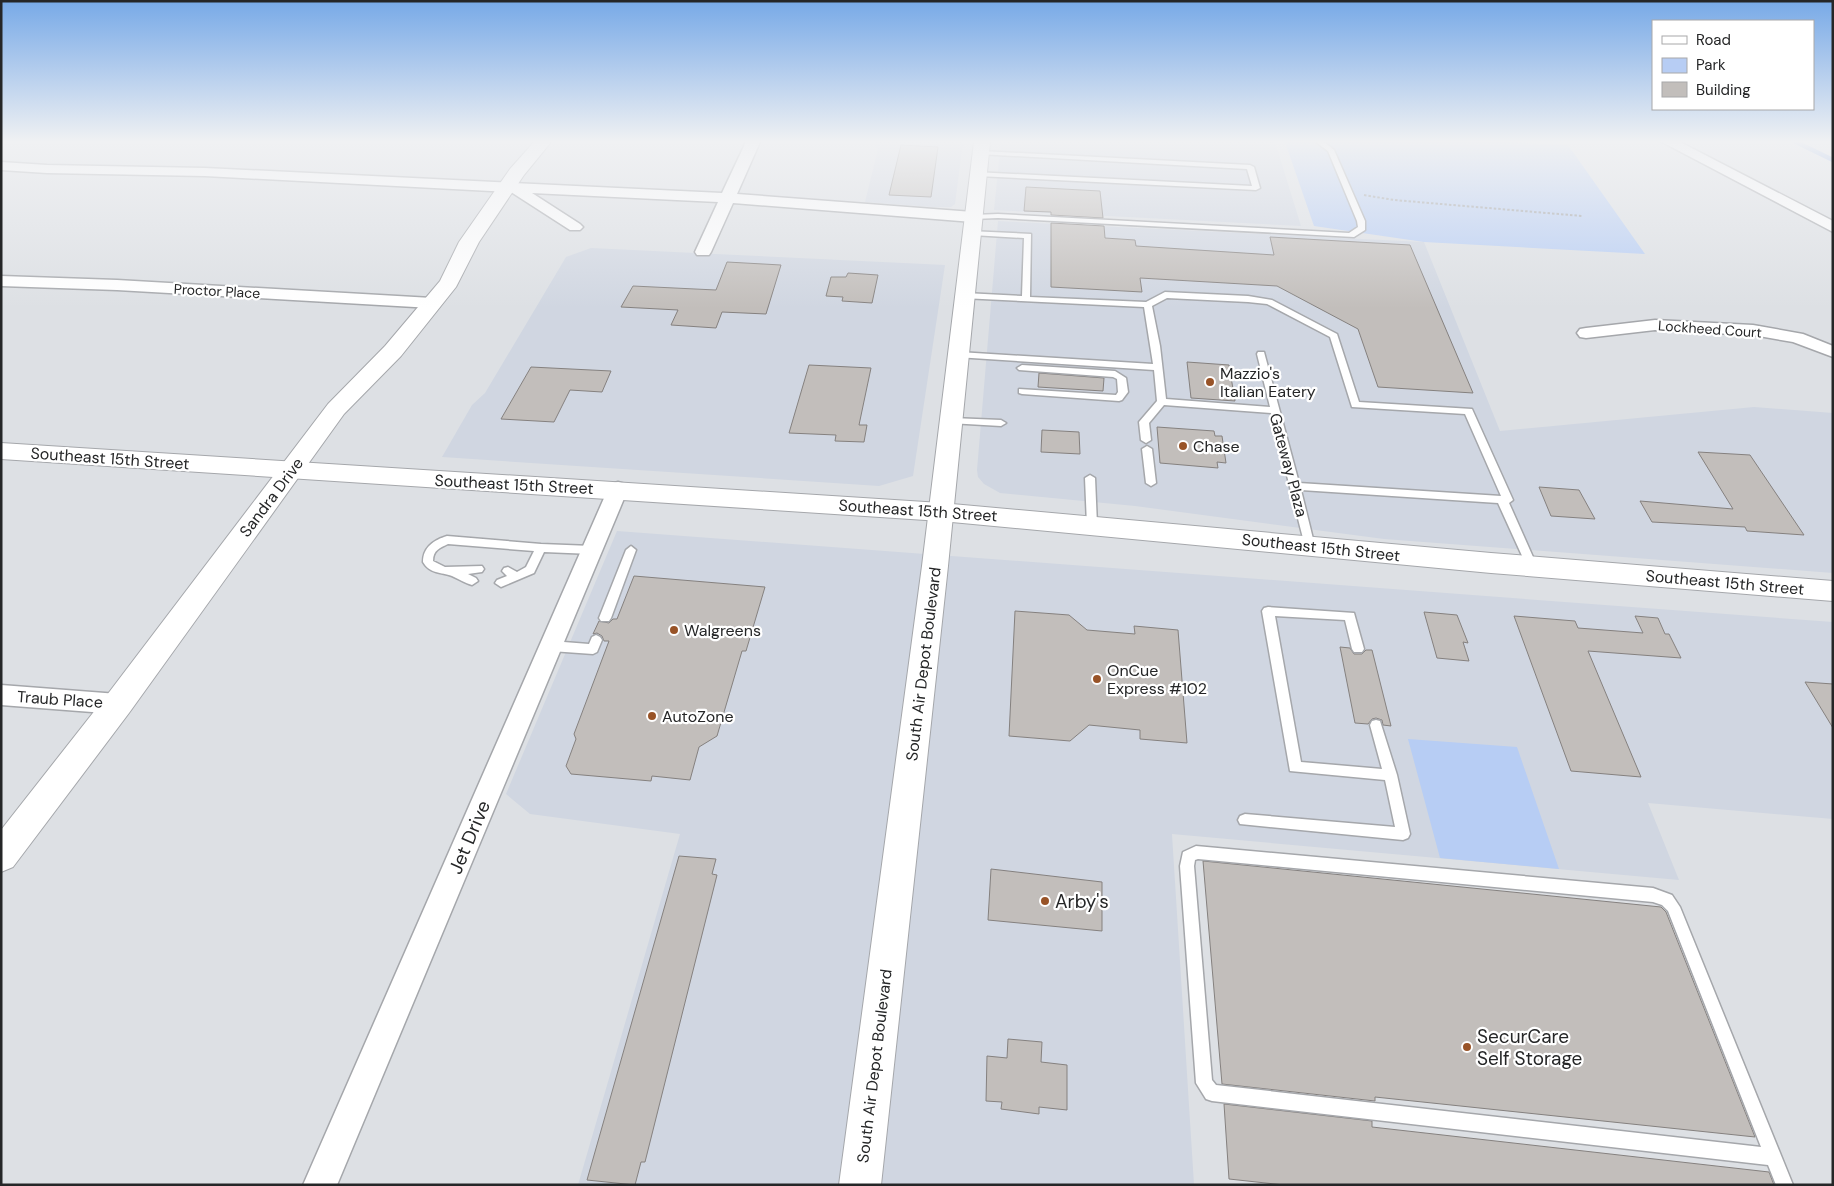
<svg xmlns="http://www.w3.org/2000/svg" width="1834" height="1186" font-family="'DM Sans',sans-serif">
	<style>
		.built { fill: #d0d6e1 }
		.green { fill: #b7cdf4 }
		.lines { fill: none; stroke-linecap: round; stroke-linejoin: round }
		.stream { stroke: #6e98e5; stroke-width: 4.5 }
		.building { fill: #c2bebb; stroke: #85817f }
		.service-casing { stroke: #a5a7ab; stroke-width: 3 }
		.minor-casing { stroke: #a5a7ab; stroke-width: 3 }
		.tertiary-casing { stroke: #a5a7ab; stroke-width: 2 }
		.secondary-casing { stroke: #a5a7ab; stroke-width: 2 }
		.primary-casing { stroke: #a5a7ab; stroke-width: 2 }
		.path { stroke: #9b9da0; stroke-width: 2; stroke-dasharray: 2.5 2; stroke-linecap: butt }
		.service { fill: #fff; fill-rule: evenodd }
		.minor { fill: #fff; fill-rule: evenodd }
		.tertiary { fill: #fff; fill-rule: evenodd }
		.secondary { fill: #fff; fill-rule: evenodd }
		.primary { fill: #fff; fill-rule: evenodd }
		.poi-dot { fill: #985327; stroke: #fff; stroke-width: 2 }
		.labels { text-anchor: middle; stroke-width: 4.5; stroke-linejoin: round; paint-order: stroke }
		.far-street-label { font-size: 14px; fill: #252627; stroke: #fff }
		.poi-label { font-size: 16px; fill: #252627; stroke: #fff; text-anchor: start }
		.street-label { font-size: 16px; fill: #252627; stroke: #fff }
		.near-street-label { font-size: 19px; fill: #252627; stroke: #fff }
		.near-poi-label { font-size: 19px; fill: #252627; stroke: #fff; text-anchor: start }
	</style>
	<rect width="100%" height="100%" fill="#dde0e4"/>
	<path class="built" d="M 873,142 L 963,142 L 955,204 L 951,207 L 933,207 L 865,202 L 878,149 Z
		M 1001,142 L 1275,142 L 1301,226 L 994,210 Z
		M 998,221 L 1424,242 L 1500,431 L 1754,407 L 1833,413 L 1833,573 L 1384,539 L 1135,506 L 1000,493 L 984,484 L 978,477 L 977,470 Z
		M 591,248 L 945,265 L 913,476 L 879,486 L 442,457 L 472,405 L 485,393 L 566,257 Z
		M 617,531 L 1833,622 L 1833,819 L 1648,803 L 1679,880 L 1172,834 L 1194,1185 L 578,1185 L 680,834 L 530,814 L 506,794 Z"/>
	<path class="green" d="M 1285,142 L 1501,142 L 1568,145 L 1645,254 L 1424,242 L 1314,226 Z
		M 1408,739 L 1517,747 L 1559,869 L 1440,858 Z"/>
	<g class="lines">
		<path class="stream" d="M 1796,142 L 1833,160"/>
	</g>
	<path class="building" d="M 901,145 L 938,147 L 931,197 L 889,195 Z
		M 1026,187 L 1100,191 L 1103,218 L 1051,215 L 1051,212 L 1024,211 Z
		M 1051,223 L 1104,226 L 1105,238 L 1135,240 L 1136,246 L 1274,255 L 1270,237 L 1410,245 L 1473,393 L 1378,387 L 1358,329 L 1277,286 L 1140,278 L 1142,292 L 1051,287 Z
		M 727,262 L 781,265 L 766,314 L 722,312 L 716,328 L 671,325 L 678,310 L 621,307 L 633,286 L 716,290 Z
		M 848,273 L 878,275 L 872,303 L 842,301 L 843,297 L 826,296 L 831,277 L 846,277 Z
		M 1187,362 L 1229,365 L 1235,401 L 1191,398 Z
		M 809,365 L 871,368 L 859,425 L 867,425 L 864,442 L 835,441 L 836,435 L 789,433 Z
		M 531,367 L 611,371 L 602,392 L 570,390 L 554,422 L 501,419 Z
		M 1039,373 L 1104,378 L 1103,391 L 1038,387 Z
		M 1157,427 L 1214,431 L 1215,436 L 1222,436 L 1226,463 L 1217,462 L 1218,468 L 1160,463 Z
		M 1042,430 L 1079,432 L 1080,454 L 1041,452 Z
		M 1698,452 L 1750,455 L 1804,535 L 1747,531 L 1745,527 L 1652,522 L 1640,501 L 1733,509 Z
		M 1539,487 L 1579,490 L 1595,519 L 1551,516 Z
		M 634,576 L 765,587 L 746,651 L 742,651 L 717,736 L 699,747 L 690,780 L 652,776 L 651,781 L 571,774 L 566,766 L 576,739 L 574,734 L 609,641 L 604,641 L 602,636 L 597,633 L 593,634 L 599,621 L 609,623 L 613,619 L 617,619 Z
		M 1015,611 L 1069,615 L 1087,630 L 1135,634 L 1134,626 L 1178,630 L 1187,743 L 1140,739 L 1140,730 L 1089,725 L 1070,741 L 1009,736 Z
		M 1424,612 L 1457,615 L 1468,643 L 1463,642 L 1469,661 L 1437,658 Z
		M 1514,616 L 1575,621 L 1578,628 L 1643,633 L 1635,616 L 1658,618 L 1665,634 L 1669,634 L 1681,658 L 1588,651 L 1641,777 L 1571,771 Z
		M 1340,647 L 1350,648 L 1354,654 L 1362,654 L 1366,650 L 1372,650 L 1391,726 L 1383,725 L 1382,720 L 1376,718 L 1372,719 L 1368,724 L 1355,723 Z
		M 1805,682 L 1833,684 L 1833,728 Z
		M 679,856 L 716,859 L 712,874 L 717,875 L 645,1162 L 641,1162 L 635,1185 L 587,1180 Z
		M 1203,861 L 1661,907 L 1666,912 L 1755,1137 L 1375,1097 L 1375,1101 L 1222,1084 Z
		M 991,869 L 1102,882 L 1102,931 L 988,920 Z
		M 1008,1039 L 1042,1042 L 1041,1062 L 1067,1065 L 1067,1110 L 1039,1107 L 1039,1114 L 1001,1109 L 1002,1102 L 986,1101 L 987,1056 L 1007,1058 Z
		M 1224,1104 L 1372,1121 L 1372,1127 L 1769,1172 L 1774,1185 L 1284,1185 L 1229,1179 Z"/>
	<g class="lines">
		<defs>
			<path id="service" d="M 1316,142 L 1324,142 L 1334,150 L 1365,221 L 1365,230 L 1354,237 L 998,218 L 973,219 L 969,217 L 973,215 L 998,214 L 1349,233 L 1358,227 L 1357,221 L 1328,151 Z
				M 981,151 L 1250,165 L 1254,167 L 1260,188 L 1256,190 L 978,176 L 975,176 L 975,172 L 1252,186 L 1247,169 L 979,154 L 978,153 Z
				M 969,231 L 1031,234 L 1030,297 L 1146,302 L 1165,292 L 1248,296 L 1272,300 L 1337,334 L 1359,402 L 1472,409 L 1513,500 L 1509,503 L 1537,566 L 1536,569 L 1528,569 L 1498,503 L 1301,490 L 1315,547 L 1314,550 L 1306,550 L 1271,413 L 1164,405 L 1149,423 L 1151,440 L 1146,443 L 1141,440 L 1139,422 L 1157,401 L 1154,370 L 956,357 L 956,353 L 959,352 L 1153,364 L 1144,307 L 962,298 L 962,294 L 965,293 L 1022,296 L 1024,238 L 972,235 L 969,235 ZM 1167,298 L 1248,302 L 1267,304 L 1330,337 L 1352,407 L 1465,414 L 1501,496 L 1299,483 L 1264,352 L 1258,352 L 1257,354 L 1270,407 L 1166,399 L 1160,346 L 1152,306 Z
				M 1022,365 L 1115,371 L 1126,378 L 1128,392 L 1122,400 L 1119,401 L 1022,394 L 1019,393 L 1019,389 L 1116,395 L 1118,392 L 1117,379 L 1113,377 L 1019,370 L 1017,368 Z
				M 952,418 L 1001,420 L 1006,423 L 1001,426 L 949,423 L 947,421 Z
				M 1147,446 L 1152,449 L 1156,483 L 1151,486 L 1146,483 L 1142,449 Z
				M 1090,475 L 1095,478 L 1097,525 L 1092,529 L 1087,525 L 1085,478 Z
				M 447,536 L 541,544 L 592,546 L 597,550 L 592,554 L 544,552 L 534,573 L 501,587 L 495,583 L 497,580 L 507,576 L 502,571 L 504,568 L 508,567 L 517,572 L 526,567 L 534,551 L 448,544 C 440,548 433,550 433,561 L 445,567 L 482,566 L 484,569 L 482,572 L 468,574 L 476,578 L 478,581 L 472,585 C 465,583 459,579 452,576 C 441,572 430,574 423,562 C 423,547 434,540 447,536 Z
				M 631,546 L 636,550 L 611,618 L 609,621 L 601,621 L 599,618 L 626,550 Z
				M 1268,607 L 1354,613 L 1364,649 L 1362,652 L 1354,652 L 1352,649 L 1345,620 L 1275,616 L 1301,762 L 1382,769 L 1370,725 L 1372,721 L 1376,720 L 1380,721 L 1397,775 L 1410,834 L 1408,838 L 1403,840 L 1240,824 L 1238,820 L 1240,816 L 1245,814 L 1395,827 L 1385,780 L 1290,771 L 1262,611 L 1264,608 Z
				M 596,635 L 600,637 L 602,640 L 597,652 L 593,654 L 551,651 L 547,649 L 545,646 L 547,643 L 551,641 L 589,644 L 592,637 Z
				M 1196,846 L 1653,888 L 1672,895 L 1680,907 L 1793,1185 L 1776,1185 L 1768,1165 L 1212,1101 L 1206,1099 L 1196,1083 L 1180,866 L 1183,852 ZM 1198,859 L 1653,902 L 1662,905 L 1668,911 L 1761,1147 L 1216,1085 L 1212,1080 L 1194,866 L 1195,860 Z"/>
			<path id="minor" d="M 746,142 L 760,142 L 737,194 L 973,212 L 978,214 L 981,217 L 978,220 L 973,222 L 733,203 L 711,252 L 709,255 L 697,255 L 695,252 L 718,202 L 532,193 L 580,224 L 583,227 L 580,230 L 570,230 L 511,192 L 205,176 L 47,173 L 1,170 L 1,162 L 47,165 L 205,168 L 722,193 Z
				M 1662,142 L 1680,142 L 1833,221 L 1833,232 Z
				M 1,276 L 117,280 L 432,298 L 438,299 L 440,303 L 438,307 L 432,308 L 117,290 L 1,286 Z
				M 1655,320 L 1753,325 L 1803,334 L 1833,346 L 1833,357 L 1793,342 L 1753,335 L 1655,330 L 1586,338 L 1580,337 L 1577,333 L 1580,329 L 1586,328 Z
				M 618,482 L 625,484 L 628,489 L 337,1185 L 303,1185 L 608,489 L 611,484 Z
				M 1,685 L 118,694 L 127,697 L 130,704 L 127,711 L 118,714 L 1,705 Z"/>
			<path id="tertiary" d="M 534,142 L 551,142 L 524,175 L 479,242 L 456,287 L 401,356 L 344,414 L 129,713 L 13,867 L 1,872 L 1,830 L 107,695 L 328,404 L 385,346 L 440,281 L 459,242 L 510,169 Z"/>
			<path id="secondary" d="M 1,443 L 941,503 L 1491,553 L 1833,581 L 1833,601 L 1491,573 L 941,521 L 1,459 Z"/>
			<path id="primary" d="M 974,142 L 990,142 L 948,566 L 881,1185 L 839,1185 L 922,566 Z"/>
		</defs>
		<use href="#service" class="service-casing"/>
		<use href="#minor" class="minor-casing"/>
		<use href="#tertiary" class="tertiary-casing"/>
		<use href="#secondary" class="secondary-casing"/>
		<use href="#primary" class="primary-casing"/>
		<path class="path" d="M 1364,195 L 1394,200 L 1582,216"/>
		<use href="#service" class="service"/>
		<use href="#minor" class="minor"/>
		<use href="#tertiary" class="tertiary"/>
		<use href="#secondary" class="secondary"/>
		<use href="#primary" class="primary"/>
	</g>
	<linearGradient id="sky" x2="0" y2="1"><stop stop-color="#77a9e7"/><stop offset="0.46" stop-color="#f0f1f3"/><stop offset="1" stop-color="#f0f1f3" stop-opacity="0"/></linearGradient>
	<rect width="1834" height="308" fill="url(#sky)"/>
	<g class="poi-dot">
		<circle cx="1210" cy="382" r="5"/>
		<circle cx="1183" cy="446" r="5"/>
		<circle cx="674" cy="630" r="5"/>
		<circle cx="1097" cy="679" r="5"/>
		<circle cx="652" cy="716" r="5"/>
		<circle cx="1045" cy="901" r="5"/>
		<circle cx="1467" cy="1047" r="5"/>
	</g>
	<g class="labels">
		<g class="far-street-label">
			<text transform="translate(217 291) rotate(3)" y="5">Proctor Place</text>
			<text transform="translate(1710 329) rotate(4)" y="5">Lockheed Court</text>
		</g>
		<g class="poi-label">
			<text x="1220" y="379">Mazzio's<tspan x="1220" dy="18">Italian Eatery</tspan></text>
			<text x="1193" y="452">Chase</text>
			<text x="684" y="636">Walgreens</text>
			<text x="1107" y="676">OnCue<tspan x="1107" dy="18">Express #102</tspan></text>
			<text x="662" y="722">AutoZone</text>
		</g>
		<g class="street-label">
			<text transform="translate(110 458) rotate(4)" y="6">Southeast 15th Street</text>
			<text transform="translate(1289 465) rotate(75)" y="6">Gateway Plaza</text>
			<text transform="translate(514 484) rotate(3)" y="6">Southeast 15th Street</text>
			<text transform="translate(271 497) rotate(-53)" y="6">Sandra Drive</text>
			<text transform="translate(918 510) rotate(4)" y="6">Southeast 15th Street</text>
			<text transform="translate(1321 547) rotate(6)" y="6">Southeast 15th Street</text>
			<text transform="translate(1725 582) rotate(5)" y="6">Southeast 15th Street</text>
			<text transform="translate(923 664) rotate(-83)" y="6">South Air Depot Boulevard</text>
			<text transform="translate(60 699) rotate(4)" y="6">Traub Place</text>
			<text transform="translate(874 1066) rotate(-83)" y="6">South Air Depot Boulevard</text>
		</g>
		<g class="near-street-label">
			<text transform="translate(469 837) rotate(-67)" y="7">Jet Drive</text>
		</g>
		<g class="near-poi-label">
			<text x="1055" y="908">Arby's</text>
			<text x="1477" y="1043">SecurCare<tspan x="1477" dy="22">Self Storage</tspan></text>
		</g>
	</g>
	<rect width="1834" height="1186" fill="none" stroke="#252627" stroke-width="5"/>
	<rect x="1652" y="20" width="162" height="90" fill="#ffffff" stroke="#a8a8a9"/>
	<rect x="1662" y="36" width="25" height="8" fill="#ffffff" stroke="#a8a8a9"/>
	<text x="1696" y="45" font-size="15" fill="#252627">Road</text>
	<rect x="1662" y="58" width="25" height="15" fill="#b7cdf4" stroke="#a8a8a9"/>
	<text x="1696" y="70" font-size="15" fill="#252627">Park</text>
	<rect x="1662" y="82" width="25" height="15" fill="#c2bebb" stroke="#a8a8a9"/>
	<text x="1696" y="95" font-size="15" fill="#252627">Building</text>
</svg>
